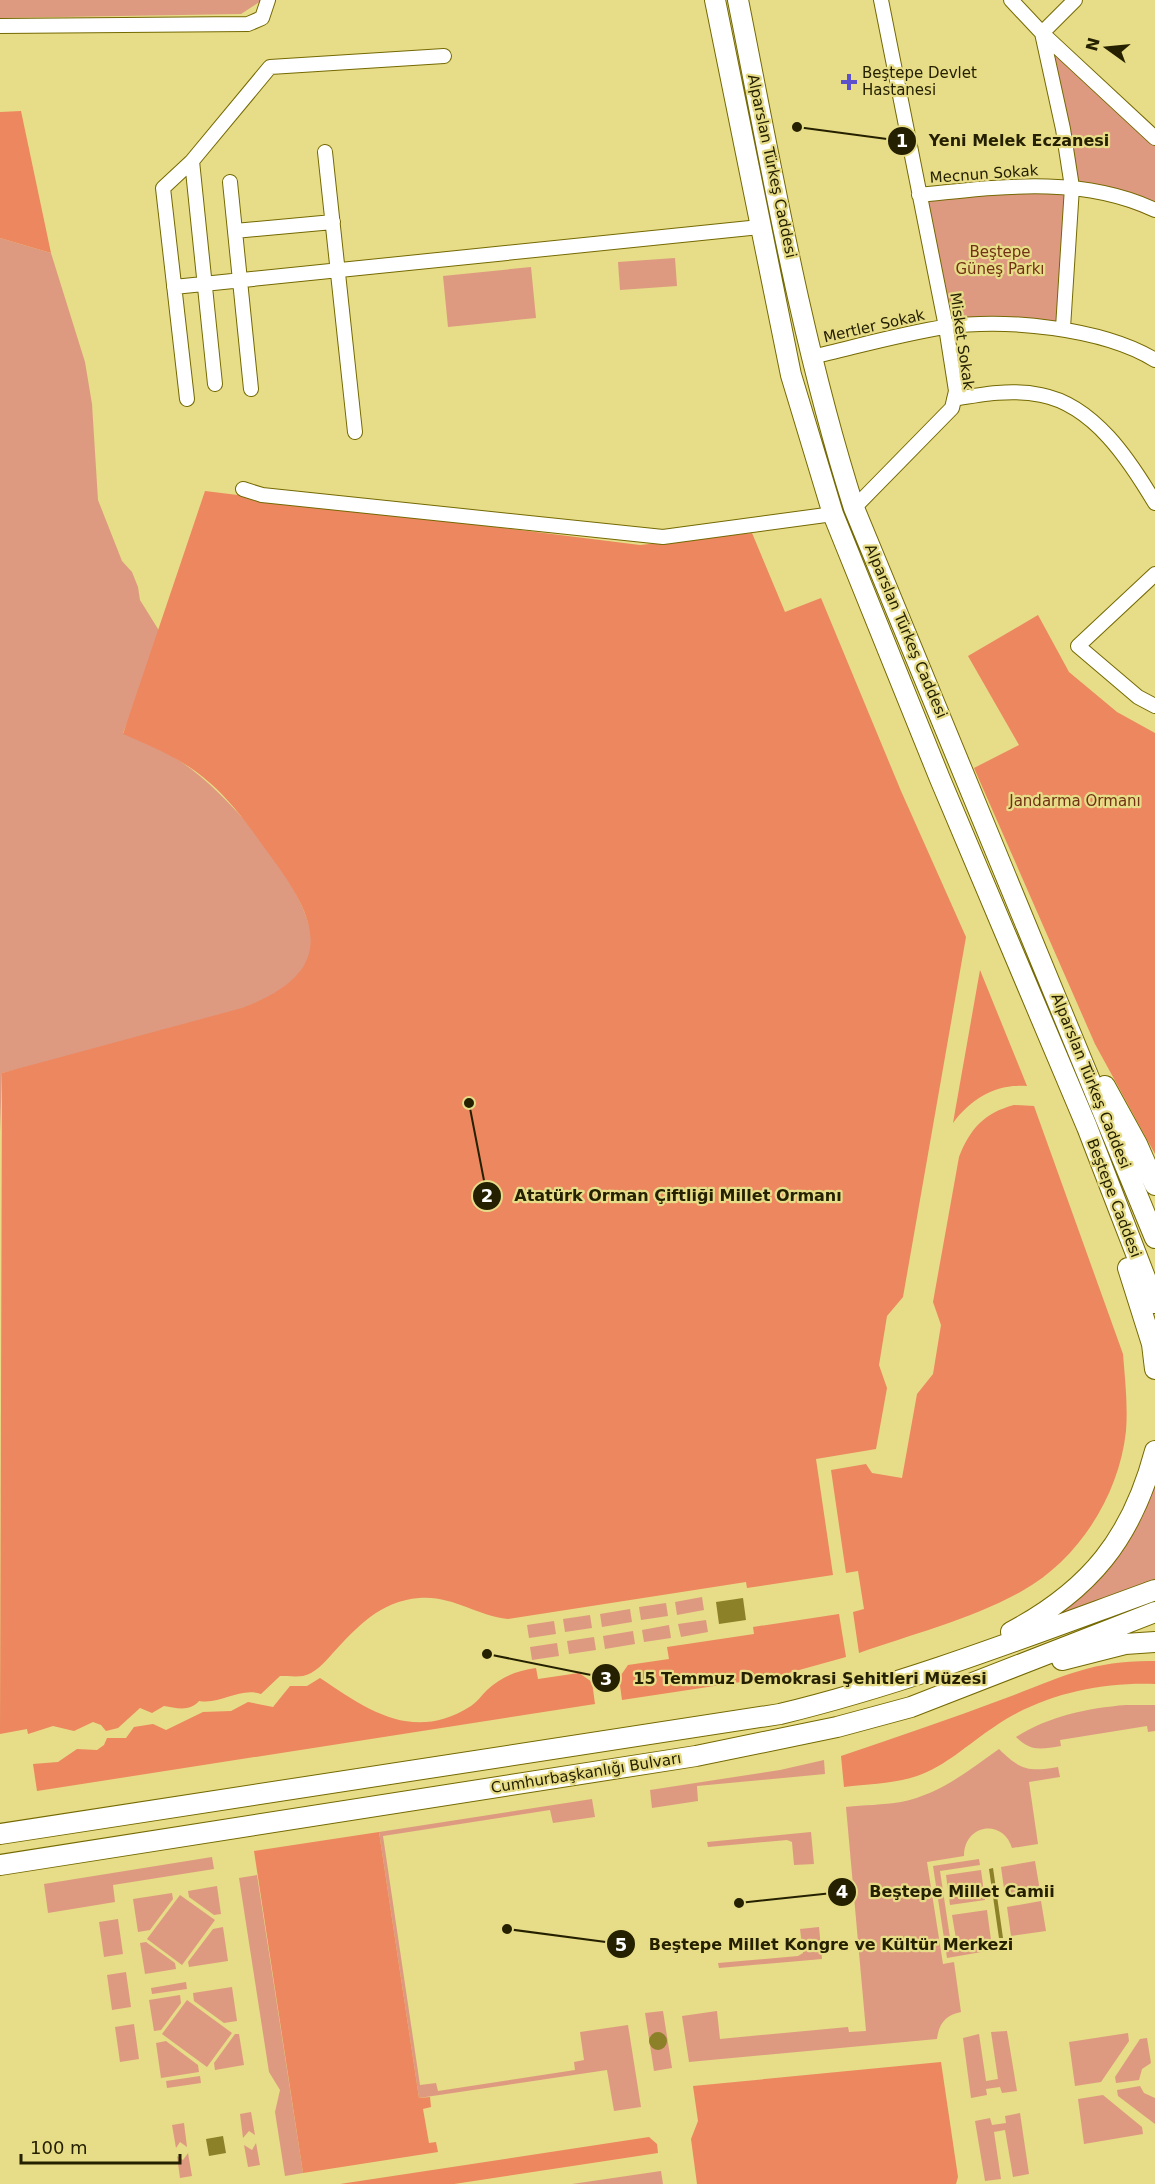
<svg xmlns="http://www.w3.org/2000/svg" width="1155" height="2184" font-family="'DejaVu Sans',sans-serif">
	<style>
		.green { fill: #dd9a81 }
		.forest { fill: #ec875f }
		.water { fill: #8c8128 }
		.lines { fill: none; stroke-linecap: round; stroke-linejoin: round }
		.street-casing { stroke: #746902; stroke-width: 16 }
		.primary-casing { stroke: #746902; stroke-width: 22 }
		.street { stroke: #fff; stroke-width: 14 }
		.primary { stroke: #fff; stroke-width: 20 }
		.poi-dot { fill: #5c51ca; stroke: #e7dc87; stroke-width: 2 }
		.labels { text-anchor: middle; stroke-width: 4.5; stroke-linejoin: round; paint-order: stroke }
		.poi-label { font-size: 15px; fill: #252100; stroke: #e7dc87; text-anchor: start }
		.street-label { font-size: 15px; fill: #252100; stroke: #e7dc87 }
		.park-label { font-size: 15px; fill: #713115; stroke: #e7dc87 }
		.leader { fill: none; stroke: #252100; stroke-width: 2 }
		.callout-dot { fill: #252100; stroke: #e7dc87; stroke-width: 2 }
		.mark-label { font-size: 18px; text-anchor: middle; font-weight: bold; fill: #fff }
		.callout-label { font-size: 16px; text-anchor: middle; font-weight: bold; fill: #252100; stroke: #e7dc87; stroke-width: 4.5; stroke-linejoin: round; paint-order: stroke }
	</style>
	<rect width="100%" height="100%" fill="#e7dc87"/>
	<path class="green" d="M 0,0 L 261,0 L 261,1 L 241,14 L 0,18 Z
		M 1042,33 L 1155,136 L 1155,218 L 1073,187 L 1063,328 L 946,327 L 919,195 L 1072,187 Z
		M 0,238 L 51,253 L 85,362 L 92,404 L 98,500 L 122,561 L 132,572 L 138,587 L 140,600 L 163,637 L 123,733 C 138,740 155,746 169,754 C 221,784 292,867 309,925 L 451,972 L 2,1073 L 0,1132 Z
		M 675,258 L 677,286 L 620,290 L 618,262 Z
		M 531,267 L 536,318 L 448,327 L 443,276 Z
		M 1155,1477 L 1155,1579 L 1029,1630 L 1074,1600 Z
		M 702,1597 L 704,1610 L 677,1615 L 675,1602 Z
		M 666,1603 L 668,1616 L 641,1620 L 639,1607 Z
		M 630,1609 L 632,1622 L 602,1627 L 600,1614 Z
		M 590,1615 L 592,1628 L 565,1632 L 563,1619 Z
		M 706,1620 L 708,1632 L 681,1637 L 678,1624 Z
		M 554,1621 L 556,1634 L 529,1638 L 527,1625 Z
		M 669,1625 L 671,1638 L 644,1642 L 642,1630 Z
		M 633,1631 L 635,1644 L 605,1649 L 603,1636 Z
		M 594,1637 L 596,1650 L 569,1654 L 567,1641 Z
		M 557,1643 L 559,1656 L 532,1660 L 530,1647 Z
		M 1126,1705 L 1155,1705 L 1155,1731 L 1148,1732 L 1147,1726 L 1060,1740 L 1061,1746 C 1041,1749 1031,1752 1016,1737 C 1049,1716 1088,1708 1126,1705 Z
		M 999,1749 C 1020,1770 1029,1772 1058,1767 L 1060,1777 L 1029,1782 L 1038,1844 L 1012,1848 C 1003,1818 964,1824 964,1856 L 927,1862 L 943,1964 L 954,1962 L 961,2012 C 946,2015 939,2023 937,2039 L 689,2062 L 682,2016 L 717,2011 L 720,2039 L 848,2027 L 849,2032 L 866,2031 L 846,1807 C 864,1805 883,1805 901,1802 C 940,1794 968,1771 999,1749 Z
		M 824,1760 L 825,1774 L 697,1786 L 698,1801 L 652,1808 L 650,1790 L 780,1770 Z
		M 592,1799 L 595,1817 L 553,1823 L 550,1810 L 383,1836 L 420,2085 L 436,2083 L 438,2091 L 575,2070 L 574,2062 L 584,2060 L 580,2032 L 628,2025 L 641,2107 L 614,2111 L 607,2070 L 419,2098 L 379,1832 Z
		M 811,1832 L 814,1864 L 794,1865 L 792,1842 L 787,1840 L 708,1847 L 707,1842 Z
		M 212,1857 L 214,1869 L 113,1885 L 115,1902 L 48,1913 L 44,1884 Z
		M 979,1859 L 980,1865 L 940,1871 L 952,1951 L 992,1945 L 993,1950 L 947,1958 L 933,1866 Z
		M 1035,1861 L 1040,1891 L 1005,1896 L 1001,1867 Z
		M 981,1870 L 985,1900 L 950,1905 L 946,1875 Z
		M 257,1875 L 303,2173 L 285,2176 L 275,2112 L 280,2090 L 269,2072 L 239,1878 Z
		M 217,1886 L 221,1914 L 214,1915 L 189,1897 L 188,1891 Z
		M 172,1893 L 173,1899 L 150,1930 L 138,1932 L 133,1899 Z
		M 180,1895 L 215,1920 L 182,1965 L 147,1939 Z
		M 1041,1901 L 1046,1931 L 1011,1936 L 1007,1907 Z
		M 987,1910 L 991,1940 L 957,1945 L 952,1915 Z
		M 118,1919 L 123,1954 L 104,1957 L 99,1922 Z
		M 223,1927 L 228,1961 L 189,1967 L 188,1962 L 213,1929 Z
		M 819,1927 L 822,1959 L 719,1968 L 718,1963 L 798,1956 L 803,1953 L 800,1929 Z
		M 146,1942 L 175,1963 L 176,1969 L 145,1974 L 140,1943 Z
		M 126,1972 L 131,2007 L 112,2010 L 107,1975 Z
		M 186,1982 L 187,1989 L 152,1994 L 151,1988 Z
		M 232,1987 L 237,2021 L 224,2023 L 194,2001 L 193,1993 Z
		M 180,1995 L 181,2003 L 161,2030 L 154,2031 L 149,2000 Z
		M 187,2000 L 232,2033 L 207,2067 L 162,2034 Z
		M 663,2011 L 672,2068 L 654,2071 L 645,2013 Z
		M 134,2024 L 139,2059 L 120,2062 L 115,2027 Z
		M 1007,2031 L 1017,2091 L 1002,2093 L 1000,2087 L 986,2089 L 987,2095 L 971,2098 L 963,2038 L 979,2034 L 986,2081 L 998,2079 L 991,2032 Z
		M 1128,2033 L 1129,2041 L 1101,2082 L 1075,2086 L 1069,2042 Z
		M 235,2034 L 239,2034 L 244,2065 L 215,2070 L 214,2063 Z
		M 1147,2038 L 1151,2063 L 1142,2069 L 1139,2080 L 1116,2083 L 1115,2077 L 1140,2039 Z
		M 166,2041 L 198,2065 L 199,2072 L 161,2078 L 156,2043 Z
		M 200,2076 L 201,2083 L 167,2088 L 166,2081 Z
		M 1140,2086 L 1144,2093 L 1155,2098 L 1155,2124 L 1118,2096 L 1117,2090 Z
		M 1103,2095 L 1142,2127 L 1143,2134 L 1084,2144 L 1078,2099 Z
		M 251,2112 L 255,2135 L 249,2131 L 243,2138 L 240,2114 Z
		M 1020,2113 L 1029,2174 L 1013,2177 L 1005,2130 L 994,2132 L 1001,2179 L 985,2181 L 975,2121 L 990,2118 L 992,2125 L 1006,2123 L 1005,2116 Z
		M 184,2123 L 187,2147 L 180,2142 L 176,2148 L 172,2125 Z
		M 256,2143 L 260,2165 L 248,2167 L 244,2145 L 252,2150 Z
		M 188,2153 L 192,2176 L 180,2178 L 177,2156 L 183,2160 Z
		M 661,2171 L 663,2184 L 572,2184 Z"/>
	<path class="forest" d="M 21,111 L 51,253 L 0,238 L 0,112 Z
		M 205,491 L 640,545 L 752,533 L 785,612 L 821,598 L 901,791 L 966,937 L 903,1297 L 887,1316 L 879,1365 L 887,1388 L 876,1449 L 816,1459 L 833,1575 L 747,1588 L 746,1582 L 508,1619 C 477,1616 452,1595 419,1598 C 380,1601 357,1627 332,1654 C 324,1663 314,1674 303,1676 C 296,1677 287,1676 280,1676 L 261,1694 C 239,1687 221,1705 199,1701 C 190,1712 176,1708 164,1706 L 152,1713 L 140,1708 L 118,1728 L 106,1731 L 101,1725 L 93,1722 L 74,1731 L 53,1726 L 28,1734 L 27,1729 L 0,1734 L 2,1073 L 242,1008 C 337,972 321,923 269,854 C 251,829 233,803 210,783 C 185,760 153,747 123,734 Z
		M 1038,615 L 1069,672 L 1117,712 L 1155,733 L 1155,1154 L 1095,1044 L 974,768 L 1019,745 L 968,656 Z
		M 980,970 L 1027,1086 C 996,1084 972,1098 953,1123 Z
		M 1014,1105 L 1034,1106 L 1123,1354 C 1125,1380 1128,1405 1126,1431 C 1119,1496 1078,1560 1022,1591 C 972,1619 912,1634 859,1653 L 853,1612 L 864,1609 L 858,1571 L 846,1573 L 831,1470 L 866,1464 L 872,1473 L 902,1478 L 917,1394 L 933,1374 L 941,1325 L 933,1302 L 959,1157 C 970,1129 984,1113 1014,1105 Z
		M 839,1614 L 846,1657 L 774,1677 L 622,1700 L 619,1678 L 628,1665 L 669,1659 L 667,1647 L 754,1634 L 753,1627 Z
		M 1155,1661 L 1155,1684 C 1099,1682 1040,1695 994,1727 C 968,1744 946,1766 917,1776 C 893,1784 868,1784 844,1787 L 841,1756 C 896,1737 951,1719 1006,1698 C 1062,1677 1092,1660 1155,1661 Z
		M 536,1668 L 538,1679 L 579,1673 L 592,1682 L 595,1704 L 37,1791 L 33,1764 L 58,1762 L 77,1749 L 97,1750 L 104,1745 L 107,1738 L 126,1738 L 134,1727 L 153,1724 L 166,1730 L 203,1712 L 231,1711 L 248,1702 L 273,1707 L 290,1686 L 307,1686 L 320,1678 C 368,1710 413,1743 471,1706 C 477,1702 482,1695 487,1690 C 502,1676 517,1671 536,1668 Z
		M 379,1832 L 419,2098 L 430,2097 L 431,2107 L 423,2109 L 429,2143 L 436,2142 L 438,2152 L 303,2173 L 254,1851 Z
		M 941,2062 L 958,2177 L 956,2184 L 697,2184 L 691,2139 L 698,2121 L 693,2086 Z
		M 649,2137 L 657,2144 L 658,2153 L 454,2184 L 340,2184 Z"/>
	<path class="water" d="M 743,1598 L 746,1620 L 719,1624 L 716,1602 Z
		M 993,1868 L 1003,1938 L 999,1938 L 989,1869 Z
		M649 2041a9 9 0 1 1 18 0a9 9 0 1 1-18 0Z
		M 223,2136 L 226,2153 L 209,2156 L 206,2139 Z"/>
	<g class="lines">
		<defs>
			<path id="street" d="M 1011,0 L 1042,33 L 1155,138
				M 0,26 L 248,24 L 262,18 L 268,0
				M 325,152 L 355,432
				M 192,161 L 215,384
				M 230,182 L 251,389
				M 919,195 C 998,187 1081,175 1155,210
				M 235,231 L 333,222
				M 174,287 L 760,227
				M 1063,328 L 1072,187 L 1063,129 L 1042,33 L 1075,0
				M 811,357 C 855,347 900,334 945,327 C 1005,318 1103,328 1155,360
				M 187,399 L 163,188 L 192,161 L 270,67 L 444,56
				M 954,399 C 983,394 1012,389 1041,395 C 1094,405 1130,461 1155,503
				M 243,489 L 262,495 L 663,537 L 833,514
				M 854,508 L 952,408 L 956,391 L 946,327 L 881,0
				M 1155,574 L 1078,646 L 1138,697 L 1155,706"/>
			<path id="primary" d="M 715,0 L 791,375 L 833,514 L 940,779 L 1087,1127 L 1155,1303
				M 738,0 C 772,170 801,342 854,508 L 1155,1238
				M 1105,1086 L 1137,1144 L 1155,1185
				M 1128,1268 L 1152,1344 L 1155,1369
				M 1011,1632 C 1090,1590 1132,1538 1155,1451
				M 1062,1660 L 1125,1644 L 1155,1642
				M 0,1834 L 780,1714 C 908,1683 1031,1635 1155,1590
				M 0,1865 L 696,1756 L 837,1727 L 911,1707 L 1155,1612"/>
		</defs>
		<use href="#street" class="street-casing"/>
		<use href="#primary" class="primary-casing"/>
		<use href="#street" class="street"/>
		<use href="#primary" class="primary"/>
	</g>
	<path class="poi-dot" d="M846 73h6v6h6v6h-6v6h-6v-6h-6v-6h6z"/>
	<g class="labels">
		<g class="poi-label">
			<text x="862" y="78">Beştepe Devlet<tspan x="862" dy="17">Hastanesi</tspan></text>
		</g>
		<g class="street-label">
			<text transform="translate(772 166) rotate(78)" y="5">Alparslan Türkeş Caddesi</text>
			<text transform="translate(984 174) rotate(-4)" y="5">Mecnun Sokak</text>
			<text transform="translate(874 326) rotate(-13)" y="5">Mertler Sokak</text>
			<text transform="translate(962 341) rotate(82)" y="5">Misket Sokak</text>
			<text transform="translate(906 631) rotate(67)" y="5">Alparslan Türkeş Caddesi</text>
			<text transform="translate(1091 1081) rotate(68)" y="5">Alparslan Türkeş Caddesi</text>
			<text transform="translate(1114 1198) rotate(69)" y="5">Beştepe Caddesi</text>
			<text transform="translate(586 1773) rotate(-9)" y="5">Cumhurbaşkanlığı Bulvarı</text>
		</g>
		<g class="park-label">
			<text x="1000" y="257">Beştepe<tspan x="1000" dy="17">Güneş Parkı</tspan></text>
			<text x="1075" y="806">Jandarma Ormanı</text>
		</g>
	</g>
	<path class="leader" d="M797 127L902 141M469 1103L487 1196M487 1654L606 1678M739 1903L842 1892M507 1929L621 1944"/>
	<g class="callout-dot">
		<circle cx="797" cy="127" r="6"/>
		<circle cx="469" cy="1103" r="6"/>
		<circle cx="487" cy="1654" r="6"/>
		<circle cx="739" cy="1903" r="6"/>
		<circle cx="507" cy="1929" r="6"/>
		<circle cx="902" cy="141" r="15"/>
		<circle cx="487" cy="1196" r="15"/>
		<circle cx="606" cy="1678" r="15"/>
		<circle cx="842" cy="1892" r="15"/>
		<circle cx="621" cy="1944" r="15"/>
	</g>
	<g class="mark-label">
		<text x="902" y="147">1</text>
		<text x="487" y="1202">2</text>
		<text x="606" y="1685">3</text>
		<text x="842" y="1898">4</text>
		<text x="621" y="1951">5</text>
	</g>
	<g class="callout-label">
		<text x="1019" y="146">Yeni Melek Eczanesi</text>
		<text x="678" y="1201">Atatürk Orman Çiftliği Millet Ormanı</text>
		<text x="810" y="1684">15 Temmuz Demokrasi Şehitleri Müzesi</text>
		<text x="962" y="1897">Beştepe Millet Camii</text>
		<text x="831" y="1950">Beştepe Millet Kongre ve Kültür Merkezi</text>
	</g>
	<g transform="translate(1107 48) rotate(285)" stroke="#e7dc87" stroke-width="4.5" paint-order="stroke">
	<path d="M0-4.5L10 22L0 15L-10 22Z" fill="#252100"/>
	<text y="-9" font-size="16" font-weight="bold" text-anchor="middle" fill="#252100">N</text>
	</g>
	<path d="M21 2154v9h159v-9" fill="none" stroke="#252100" stroke-width="3"/>
	<text x="30" y="2154" font-size="18" fill="#252100" stroke="#e7dc87" stroke-width="4.5" paint-order="stroke">100 m</text>
</svg>
